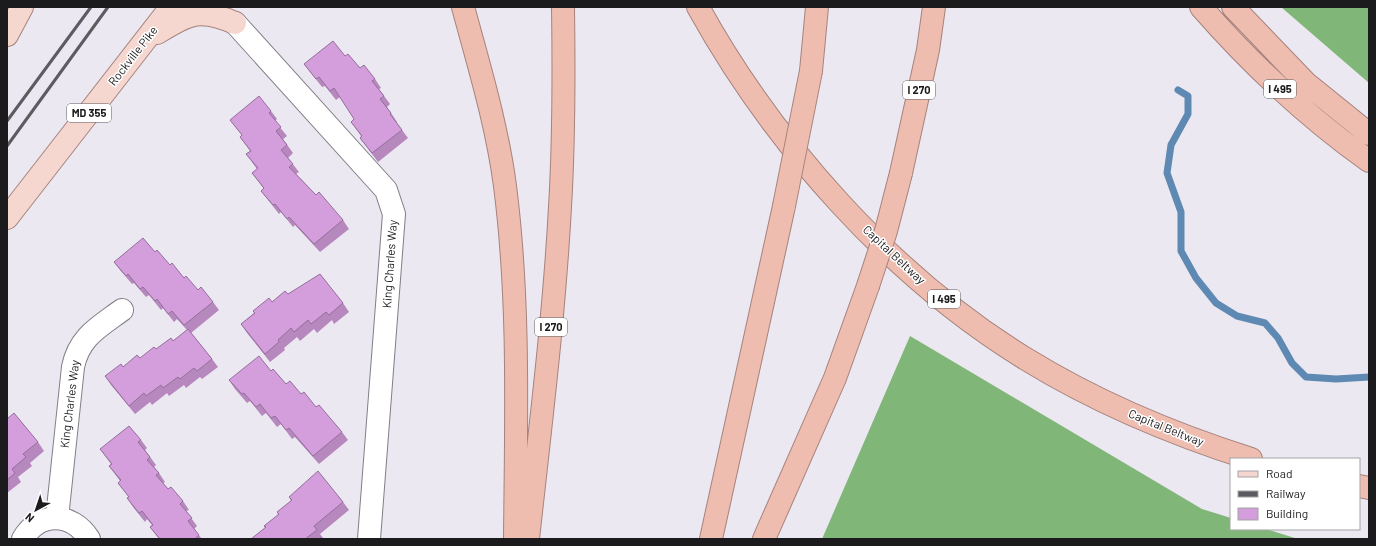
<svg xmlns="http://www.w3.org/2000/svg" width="1376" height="546" font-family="Barlow,sans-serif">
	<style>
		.forest { fill: #80b677 }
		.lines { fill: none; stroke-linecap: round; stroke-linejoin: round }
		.stream { stroke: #5e89b3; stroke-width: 7 }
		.minor-casing { stroke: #817e86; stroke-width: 24 }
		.primary-casing { stroke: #a5837d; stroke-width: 24 }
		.motorway-casing { stroke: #a5837d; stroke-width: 24 }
		.minor { stroke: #fff; stroke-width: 22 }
		.primary { stroke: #f5d7d0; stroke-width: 22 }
		.motorway { stroke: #efbcb0; stroke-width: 22 }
		.rail { stroke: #5d5b60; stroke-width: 3 }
		.motorway-bridge-casing { stroke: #a5837d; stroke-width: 24; stroke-linecap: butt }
		.motorway-bridge { stroke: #efbcb0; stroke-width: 22 }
		.wall { fill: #b688be }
		.building { fill: #d49edd; stroke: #946f9b }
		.labels { text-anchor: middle; stroke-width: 3; stroke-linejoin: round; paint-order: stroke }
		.shield { fill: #fff; stroke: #5f5f61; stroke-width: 1 }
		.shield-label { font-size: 11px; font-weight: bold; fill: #1b1a1d }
		.street-label { font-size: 12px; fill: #1b1a1d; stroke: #fff }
	</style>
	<rect width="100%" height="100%" fill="#ece8f1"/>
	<path class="forest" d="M 1281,7 L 1369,7 L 1369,83 Z
		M 910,336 L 1202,509 L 1231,518 L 1231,529 L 1266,529 L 1298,539 L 822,539 Z"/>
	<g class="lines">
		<path class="stream" d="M 1178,90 L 1188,96 L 1188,114 L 1171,145 L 1167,173 L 1181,212 L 1181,251 L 1196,278 L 1216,303 L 1237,316 L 1265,323 L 1278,338 L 1292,363 L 1306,377 L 1336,379 L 1369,377"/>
		<defs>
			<path id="minor" d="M 235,23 L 386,190 L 394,214 L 369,539
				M 57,518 L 73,367 C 79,337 99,327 122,310
				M 23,539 C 39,511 72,512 89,539"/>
			<path id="primary" d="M 157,33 C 189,14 199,7 235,23
				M 7,35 L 22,7
				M 7,218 L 171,7"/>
			<path id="motorway" d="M 463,7 C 479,66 497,125 505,186 C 520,303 516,421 515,539
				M 698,7 C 773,143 892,277 1026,359 C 1096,402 1172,434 1251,459
				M 1201,7 C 1251,64 1307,117 1369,161
				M 1233,7 L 1306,83 L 1369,134
				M 811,71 L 817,7
				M 901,173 L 928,50 L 934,7
				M 1359,486 L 1369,488
				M 528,539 C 540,429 554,318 560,207 C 564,140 564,74 563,7
				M 711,539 L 784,206
				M 764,539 L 835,378 L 868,286"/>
		</defs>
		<use href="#minor" class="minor-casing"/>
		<use href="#primary" class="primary-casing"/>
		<use href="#motorway" class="motorway-casing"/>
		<use href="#minor" class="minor"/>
		<use href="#primary" class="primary"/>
		<use href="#motorway" class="motorway"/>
		<path class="rail" d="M 7,121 L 91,7
			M 7,146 L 108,7"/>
		<defs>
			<path id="motorway-bridge" d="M 784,206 L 811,71
				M 868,286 L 886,231 L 901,173"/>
		</defs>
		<use href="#motorway-bridge" class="motorway-bridge-casing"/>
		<use href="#motorway-bridge" class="motorway-bridge"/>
	</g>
	<path class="wall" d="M 345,56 L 375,79 L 381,88 L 379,89 L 390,104 L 387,107 L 397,122 L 396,122 L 408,138 L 378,162 L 360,138 L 361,136 L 351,122 L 354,119 L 340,97 L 336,100 L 325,86 L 322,87 L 304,64 Z
		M 271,111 L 277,119 L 275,121 L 287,136 L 283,139 L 293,153 L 288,158 L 299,172 L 296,174 L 316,195 L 343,220 L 349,229 L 320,252 L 295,225 L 293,227 L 281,212 L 279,214 L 261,191 L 264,189 L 252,173 L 257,169 L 246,154 L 250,151 L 240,137 L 242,135 L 230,120 Z
		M 155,252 L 198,290 L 213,302 L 219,310 L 191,333 L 212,359 L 218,367 L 202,379 L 200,377 L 186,388 L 184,385 L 169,396 L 167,393 L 152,405 L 150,402 L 135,414 L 111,385 L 105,376 L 173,341 L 187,330 L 177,319 L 174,322 L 163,308 L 161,310 L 149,295 L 146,297 L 134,283 L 132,284 L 120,270 L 114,262 Z
		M 288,294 L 343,303 L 349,312 L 334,324 L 332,320 L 317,333 L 314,329 L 300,341 L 297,337 L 284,348 L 285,350 L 270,362 L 247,333 L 241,324 L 254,313 L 253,311 Z
		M 271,371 L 286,384 L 301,394 L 316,407 L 342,432 L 348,440 L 319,464 L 295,437 L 292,439 L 281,424 L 277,427 L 266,413 L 262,416 L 250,401 L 247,403 L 235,389 L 229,380 Z
		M 7,419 L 38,442 L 44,451 L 30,463 L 32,466 L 18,477 L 21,482 L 7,493 Z
		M 141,440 L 147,448 L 145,450 L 156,465 L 154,467 L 159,473 L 165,482 L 163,483 L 168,489 L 183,501 L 189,510 L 186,511 L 197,526 L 194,529 L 202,539 L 159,539 L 150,527 L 152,525 L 147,519 L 145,522 L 133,507 L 127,498 L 129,497 L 118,483 L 120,481 L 109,466 L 111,464 L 100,449 Z
		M 289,497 L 343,502 L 349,510 L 320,534 L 323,538 L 321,539 L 251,539 L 265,528 L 264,526 L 278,515 L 277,512 L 291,501 Z"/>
	<path class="building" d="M 333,41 L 345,56 L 348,54 L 360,68 L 364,65 L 375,79 L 372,81 L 384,96 L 380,99 L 391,113 L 390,114 L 402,130 L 372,153 L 360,138 L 362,136 L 351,122 L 354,119 L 334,88 L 330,91 L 319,77 L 316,79 L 304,64 Z
		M 259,96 L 271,111 L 269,113 L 281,127 L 276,131 L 287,145 L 281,150 L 293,164 L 289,167 L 316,195 L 319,192 L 343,220 L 314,244 L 289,217 L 287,219 L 275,204 L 273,205 L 261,191 L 264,188 L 252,173 L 258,168 L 246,154 L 251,151 L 240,137 L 242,135 L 230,120 Z
		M 143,238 L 155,252 L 157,250 L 170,265 L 172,263 L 184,278 L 186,276 L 198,290 L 201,287 L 213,302 L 184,325 L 172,311 L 168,314 L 157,299 L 155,301 L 143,287 L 140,289 L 128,274 L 126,276 L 114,262 Z
		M 320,274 L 343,303 L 329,315 L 326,312 L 311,324 L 308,320 L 294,332 L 291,328 L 278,340 L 279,342 L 265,354 L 241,324 L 255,313 L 253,311 L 269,298 L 272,302 L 285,291 L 288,294 Z
		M 188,329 L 212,359 L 197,371 L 194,368 L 180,379 L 178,377 L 163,388 L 161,385 L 146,396 L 144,393 L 129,406 L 105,376 L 121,364 L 123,367 L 137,355 L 140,358 L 154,347 L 156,349 L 171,338 L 173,341 Z
		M 259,356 L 271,371 L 273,369 L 286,384 L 290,381 L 301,394 L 304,392 L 316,407 L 319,405 L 342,432 L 313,456 L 289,428 L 286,430 L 275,416 L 271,418 L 260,404 L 256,407 L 244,393 L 242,394 L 229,380 Z
		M 14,413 L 38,442 L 23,454 L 26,457 L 12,469 L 15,473 L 7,480 L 7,419 Z
		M 129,426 L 141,440 L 138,442 L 150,457 L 147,460 L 159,473 L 156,475 L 168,489 L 171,487 L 183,501 L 180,504 L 192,518 L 188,521 L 199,535 L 195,539 L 160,539 L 150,527 L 153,525 L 142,511 L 139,513 L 127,498 L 129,497 L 118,483 L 121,480 L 109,466 L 112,464 L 100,449 Z
		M 318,471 L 343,502 L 314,526 L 317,530 L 305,539 L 251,539 L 266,527 L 264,526 L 279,514 L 277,512 L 292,500 L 289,497 Z"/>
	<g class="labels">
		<g class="shield">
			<rect x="1264" y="80" width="32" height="18" rx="3"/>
			<rect x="903" y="81" width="32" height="18" rx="3"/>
			<rect x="67" y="104" width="44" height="18" rx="3"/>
			<rect x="928" y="290" width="32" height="18" rx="3"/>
			<rect x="535" y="318" width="32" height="18" rx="3"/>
		</g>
		<g class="shield-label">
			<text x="1280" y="93">I 495</text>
			<text x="919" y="94">I 270</text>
			<text x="89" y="117">MD 355</text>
			<text x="944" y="303">I 495</text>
			<text x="551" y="331">I 270</text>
		</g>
		<g class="street-label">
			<text transform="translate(133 56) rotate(-52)" y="4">Rockville Pike</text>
			<text transform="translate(894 255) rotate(43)" y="4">Capital Beltway</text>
			<text transform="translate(390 264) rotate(-86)" y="4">King Charles Way</text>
			<text transform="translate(70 404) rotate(-83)" y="4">King Charles Way</text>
			<text transform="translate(1166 428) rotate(22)" y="4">Capital Beltway</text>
		</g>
	</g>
	<rect width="1376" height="546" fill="none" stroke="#1b1a1d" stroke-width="16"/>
	<rect x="1230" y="458" width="130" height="72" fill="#ffffff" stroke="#a4a3a5"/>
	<rect x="1238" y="471" width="20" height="6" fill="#f5d7d0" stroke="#a4a3a5"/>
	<text x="1266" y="478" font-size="12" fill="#1b1a1d">Road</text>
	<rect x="1238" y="491" width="20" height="6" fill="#5d5b60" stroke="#a4a3a5"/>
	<text x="1266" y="498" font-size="12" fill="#1b1a1d">Railway</text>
	<rect x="1238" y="508" width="20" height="12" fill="#d49edd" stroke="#a4a3a5"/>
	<text x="1266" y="518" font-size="12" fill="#1b1a1d">Building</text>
	<g transform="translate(36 510) rotate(220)" stroke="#ffffff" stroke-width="3" paint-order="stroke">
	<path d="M0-3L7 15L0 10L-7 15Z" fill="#1b1a1d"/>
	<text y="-6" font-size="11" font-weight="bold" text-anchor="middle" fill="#1b1a1d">N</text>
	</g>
</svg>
